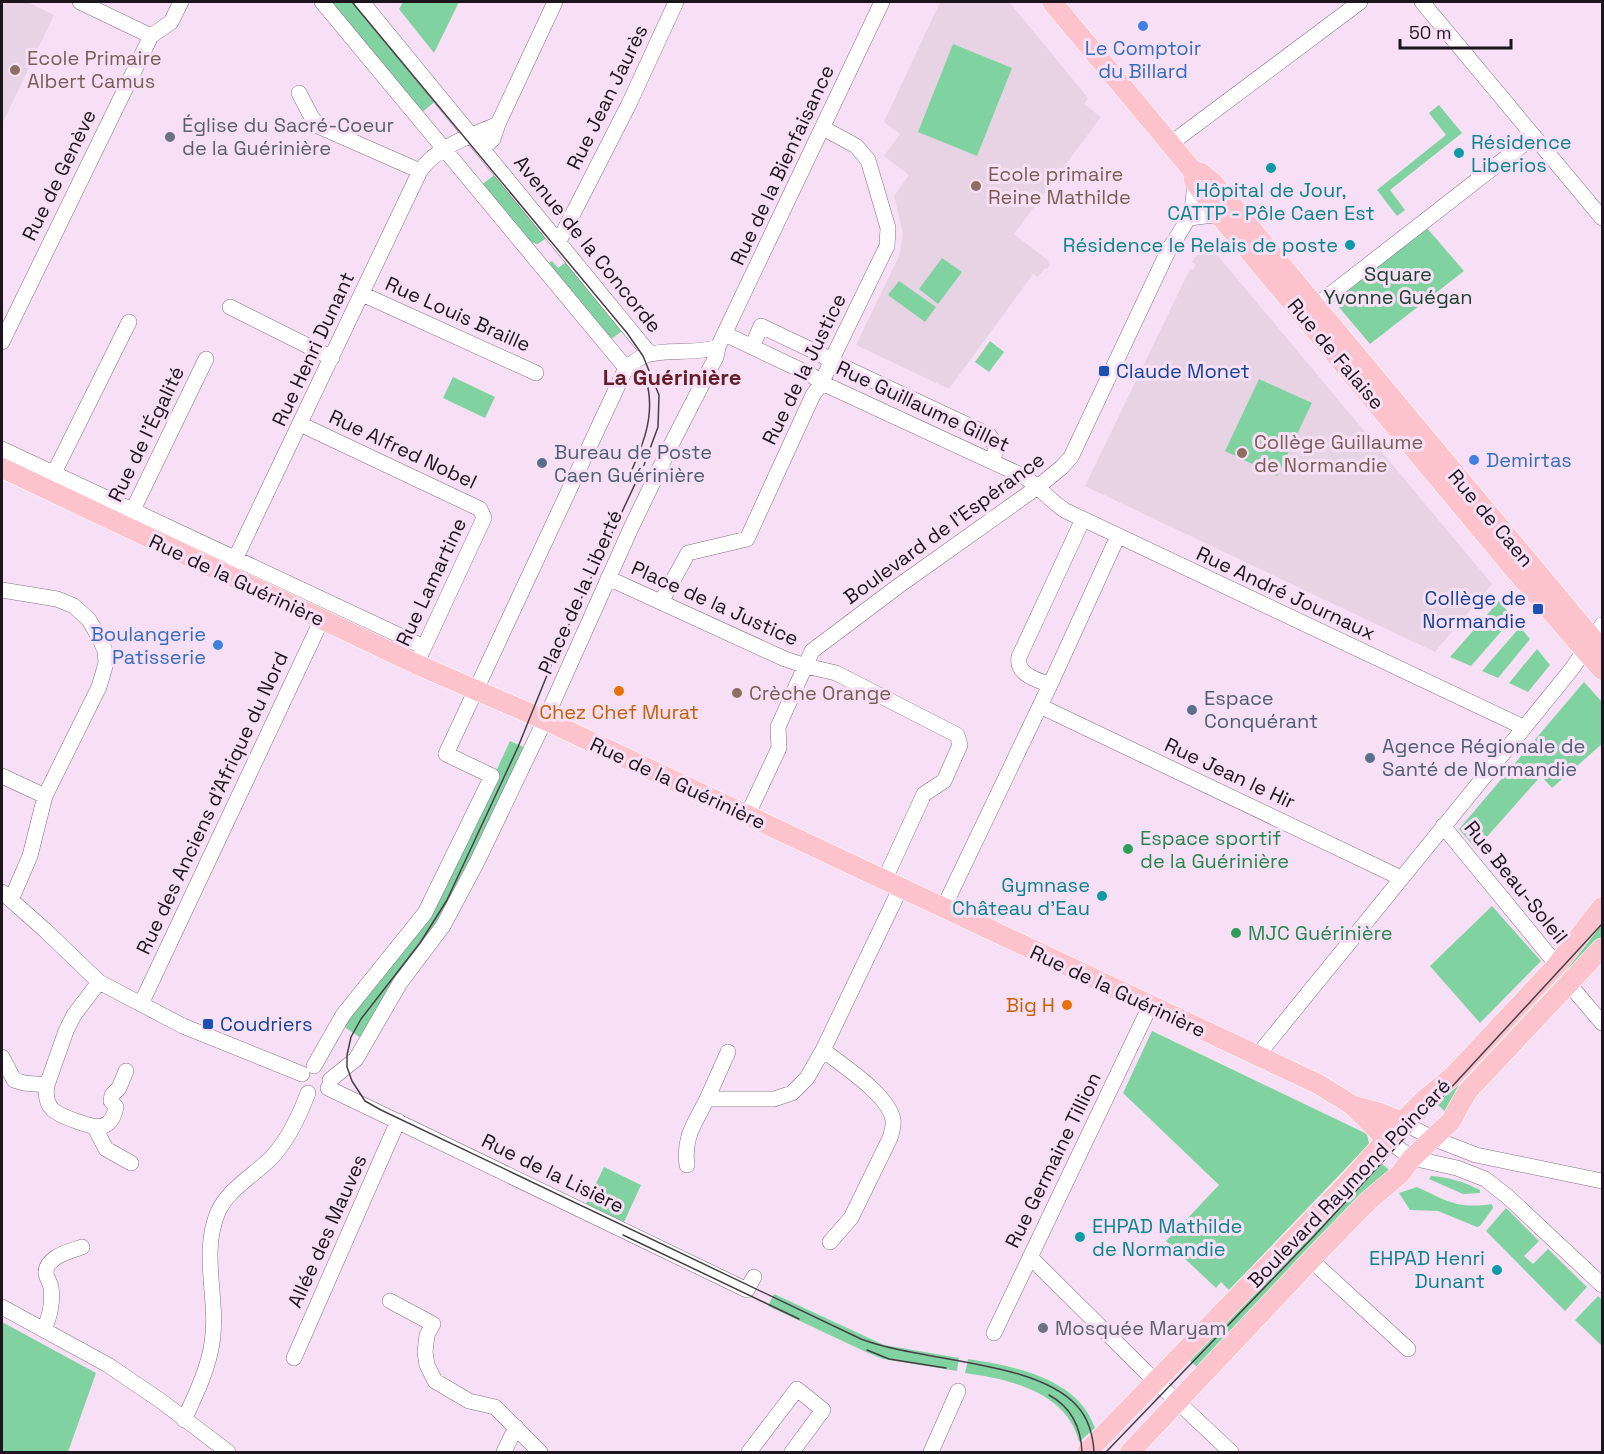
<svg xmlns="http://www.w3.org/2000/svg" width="1604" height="1454" font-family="'Space Grotesk',sans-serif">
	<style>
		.education { fill: #e7d3e3 }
		.green { fill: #80d2a1 }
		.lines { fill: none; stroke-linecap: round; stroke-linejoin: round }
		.minor-casing { stroke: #847083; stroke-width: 16 }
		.major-casing { stroke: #fff; stroke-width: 21 }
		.minor { stroke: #fff; stroke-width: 15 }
		.major { stroke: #fcc3cd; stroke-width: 20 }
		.tram { stroke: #493e48; stroke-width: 1.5 }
		.shop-dot { fill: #3f7fe0; stroke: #f7e0f5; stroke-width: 2 }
		.education-dot { fill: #8d6e63; stroke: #f7e0f5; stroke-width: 2 }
		.worship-dot { fill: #6b7280; stroke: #f7e0f5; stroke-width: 2 }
		.culture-dot { fill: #0f9aa8; stroke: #f7e0f5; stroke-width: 2 }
		.transit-dot { fill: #1a4fb4; stroke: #f7e0f5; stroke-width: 2 }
		.service-dot { fill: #5c6f8a; stroke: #f7e0f5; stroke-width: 2 }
		.food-dot { fill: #e8710a; stroke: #f7e0f5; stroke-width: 2 }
		.leisure-dot { fill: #2e9e5b; stroke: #f7e0f5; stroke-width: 2 }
		.labels { text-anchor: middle; stroke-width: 6; stroke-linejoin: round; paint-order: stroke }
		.shop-label { font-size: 20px; fill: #366cbe; stroke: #f7e0f5 }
		.education-label { font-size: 20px; fill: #785e54; stroke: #f7e0f5; text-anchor: start }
		.street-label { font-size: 20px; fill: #1d151d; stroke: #f7e0f5 }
		.worship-label { font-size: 20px; fill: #5b616d; stroke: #f7e0f5; text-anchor: start }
		.culture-label { font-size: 20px; fill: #0d838f; stroke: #f7e0f5; text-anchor: end }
		.park-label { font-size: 20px; fill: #1b442d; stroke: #f7e0f5 }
		.transit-label { font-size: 20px; fill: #164399; stroke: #f7e0f5; text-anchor: start }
		.service-label { font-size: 20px; fill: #4e5e75; stroke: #f7e0f5; text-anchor: start }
		.food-label { font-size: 20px; fill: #c56008; stroke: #f7e0f5 }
		.leisure-label { font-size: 20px; fill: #27864d; stroke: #f7e0f5; text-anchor: start }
		.quarter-label { font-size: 22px; font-weight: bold; fill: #631d27; stroke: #f7e0f5 }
	</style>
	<rect width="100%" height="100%" fill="#f7e0f5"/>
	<path class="education" d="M 2,2 L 27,2 L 54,15 L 2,124 Z
		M 940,2 L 1006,2 L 1010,3 L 1088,98 L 1084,104 L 1101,117 L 1014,234 L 1049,261 L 1048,263 L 1050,265 L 1047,269 L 1045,268 L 1038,277 L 1033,274 L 949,389 L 856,345 L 899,256 L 903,234 L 894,196 L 909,175 L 884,156 L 900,134 L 884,122 Z
		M 1209,245 L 1492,584 L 1435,652 L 1085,486 L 1190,269 L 1193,270 L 1196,265 L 1192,262 L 1194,258 Z"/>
	<path class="green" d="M 329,2 L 356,2 L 437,100 L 421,113 Z
		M 403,2 L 459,2 L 434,53 L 399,9 Z
		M 953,44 L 1012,68 L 977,156 L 918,132 Z
		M 1439,105 L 1462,133 L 1390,190 L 1405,210 L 1397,216 L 1377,190 L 1446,135 L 1429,113 Z
		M 497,173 L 549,236 L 538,244 L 528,242 L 481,185 Z
		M 1426,227 L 1464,271 L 1370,344 L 1333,300 Z
		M 942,258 L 962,272 L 938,304 L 919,289 Z
		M 569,260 L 626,328 L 610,340 L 548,264 L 552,261 L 558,268 Z
		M 899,281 L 936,307 L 925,322 L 888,295 Z
		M 990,341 L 1004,352 L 989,372 L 975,362 Z
		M 453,377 L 495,397 L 485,418 L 443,398 Z
		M 1259,379 L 1312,403 L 1277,476 L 1225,451 Z
		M 1499,601 L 1513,618 L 1471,666 L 1450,657 Z
		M 1520,627 L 1530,639 L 1498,678 L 1482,671 Z
		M 1537,649 L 1550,665 L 1528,692 L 1509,683 Z
		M 1584,682 L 1602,702 L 1602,744 L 1552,788 L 1541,776 L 1476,849 L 1459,829 Z
		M 510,741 L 526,748 L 458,886 L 443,913 L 361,1038 L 343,1026 L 446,879 Z
		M 1492,906 L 1541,961 L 1480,1023 L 1430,966 Z
		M 1602,920 L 1602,943 L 1448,1114 L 1431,1099 Z
		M 1152,1031 L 1367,1134 L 1369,1144 L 1229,1290 L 1221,1282 L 1216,1288 L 1166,1241 L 1219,1185 L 1123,1093 Z
		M 1376,1158 L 1393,1174 L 1204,1373 L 1187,1358 Z
		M 604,1167 L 641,1185 L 624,1222 L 586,1204 Z
		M 1431,1176 C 1448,1177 1465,1182 1480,1190 L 1480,1193 L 1463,1194 L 1429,1179 Z
		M 1417,1187 C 1447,1201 1457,1209 1492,1204 L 1493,1208 L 1480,1226 L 1477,1227 L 1438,1211 L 1410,1210 L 1399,1193 Z
		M 1506,1208 L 1539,1241 L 1524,1256 L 1533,1264 L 1548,1249 L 1587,1287 L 1565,1311 L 1486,1231 Z
		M 774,1294 L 884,1345 L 959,1358 L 957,1371 L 883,1359 L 866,1352 L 768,1306 Z
		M 1598,1296 L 1602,1300 L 1602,1346 L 1575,1320 Z
		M 2,1322 L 96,1373 L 68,1452 L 2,1452 Z
		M 968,1359 C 1014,1366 1078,1378 1095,1428 L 1079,1442 C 1067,1392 1009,1379 965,1373 Z"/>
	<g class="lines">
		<defs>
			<path id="minor" d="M 80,2 L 151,36
				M 322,2 L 626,368
				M 362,2 L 650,354
				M 1422,2 L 1602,218
				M 299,93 L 312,118 L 320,127 L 420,171
				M 1170,144 L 1360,2
				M 483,148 L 493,139 L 498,124 L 555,2
				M 1189,218 L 1213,215 L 1224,221
				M 559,241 L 629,104 L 676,2
				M 362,294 L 536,373
				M 230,307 L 332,358
				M 1314,307 L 1534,136
				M 725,334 L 811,375 L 822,383 L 1023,476 C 1039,486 1050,501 1066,511 L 1523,727
				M 2,342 L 151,36 L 171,22 L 181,2
				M 752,347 L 761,326 L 822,355 L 831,361 L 989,435 C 996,444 997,451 992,461
				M 626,368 C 632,363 639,358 646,355 C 667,348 693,355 718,347
				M 300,424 L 480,509 L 484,518 L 420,656
				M 2,449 L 424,647
				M 50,481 L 129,322
				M 129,518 L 206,359
				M 228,574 L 420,171 C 437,146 471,136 498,124
				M 608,578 L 785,659 L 806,666 L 836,673 L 957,735 L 960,745 L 944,781 L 924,794 L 884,881
				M 2,590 L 57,599 L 74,606 L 89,620 L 100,639 L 105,651 L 106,663 L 99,687 L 45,796 L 30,856 L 11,900
				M 661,602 L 688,553 L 747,539 L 813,395 L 822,383 L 831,361 L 887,246 L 888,228 L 868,160 L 856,146 L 823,128
				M 1050,685 C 1036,679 1016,675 1019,657 L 1083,519
				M 1040,706 L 1401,878
				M 2,776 L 45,796
				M 747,816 L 779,748 L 778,727 L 812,651 L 897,587 L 1039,486 L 1062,467 L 1071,457 L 1169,249 C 1185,225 1196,211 1194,181
				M 1443,826 L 1557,965
				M 2,892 L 46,931 L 99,982 L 183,1026 L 302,1074
				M 943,909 L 1050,685 L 1118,536
				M 99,982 L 74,1015 L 66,1031 L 47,1085 C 43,1109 56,1114 76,1121 C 94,1128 111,1133 116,1107 L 111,1101 L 112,1095 L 119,1088 L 126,1071
				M 1569,984 L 1602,1023
				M 141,1004 L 322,619
				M 823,1050 C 843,1066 889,1095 893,1120 C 894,1126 892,1132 890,1138 L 851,1218 L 830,1242
				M 1257,1056 L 1571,670 L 1602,625
				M 2,1057 L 14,1080 L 24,1083 L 47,1085
				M 314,1066 L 343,1015 L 425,913 L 492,776 L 446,754 L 626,368
				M 330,1080 L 356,1059 L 400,983 L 443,926 L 478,860 L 545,720 L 631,528 L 671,445 L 716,357 L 718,347 L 882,2
				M 328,1088 L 747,1290 L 754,1277
				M 707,1099 L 728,1052
				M 1402,1122 L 1432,1138 L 1476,1155 L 1602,1181
				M 95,1128 L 106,1149 L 131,1163
				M 1386,1139 L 1412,1158 L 1457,1168 L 1485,1179 L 1508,1197 L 1602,1285
				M 687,1165 C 683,1137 695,1123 707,1099 L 774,1099 L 792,1093 L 807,1078 L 823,1050 L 900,889
				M 1030,1257 L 1145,1371 L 1231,1452
				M 1311,1260 L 1408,1349
				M 390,1301 L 433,1324 L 427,1335 L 425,1352 L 427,1365 L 435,1381 L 469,1401 L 495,1407 L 540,1452
				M 2,1307 L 108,1365 L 161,1401 L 228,1452
				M 44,1330 C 50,1315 53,1303 51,1287 C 50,1283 47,1278 46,1274 C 45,1257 70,1251 82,1247
				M 994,1333 L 1150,1006
				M 294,1358 L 398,1121
				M 184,1420 C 195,1396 208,1370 212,1343 C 219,1300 200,1254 218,1212 C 229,1188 255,1175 272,1157 C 288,1140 300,1114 308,1093
				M 504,1452 L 516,1427
				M 749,1452 L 797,1389 L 823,1410 L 792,1452
				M 931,1452 L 958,1391"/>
			<path id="major" d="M 1052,2 L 1193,171 L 1201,173 L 1213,183 L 1602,650
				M 1193,171 L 1194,181 L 1224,221 L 1514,569 L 1602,670
				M 2,468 L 416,664 L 545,720 L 1318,1084 L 1352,1105 L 1386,1139
				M 1354,1106 L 1380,1113 L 1402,1122
				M 1087,1452 L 1348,1183 L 1402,1122 L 1425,1099 L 1452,1077 L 1557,965 L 1602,907
				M 1130,1452 L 1311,1260 L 1369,1200 L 1400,1174 L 1412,1158 L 1451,1121 L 1467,1092 L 1602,948"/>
		</defs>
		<use href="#minor" class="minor-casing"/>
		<use href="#major" class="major-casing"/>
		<use href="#minor" class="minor"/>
		<use href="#major" class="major"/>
		<path class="tram" d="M 352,2 L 627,333 L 643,356 L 659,395 L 658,427 L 644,465 L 558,648 L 518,747 L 447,900 L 420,943 L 361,1019 L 351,1037 L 347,1055 L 347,1067 L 352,1081 L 365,1101 L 381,1110 L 861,1339 C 920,1362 1036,1360 1077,1406 C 1089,1419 1093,1435 1094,1452
			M 626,483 C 641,450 657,416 646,380
			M 623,1235 L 799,1319
			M 867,1350 L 889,1359 L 946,1368
			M 1049,1395 C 1071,1407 1081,1428 1082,1452
			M 1106,1452 L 1315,1235 L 1602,924"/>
	</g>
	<g class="shop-dot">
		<circle cx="1143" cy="26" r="6"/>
		<circle cx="1474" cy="460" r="6"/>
		<circle cx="218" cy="645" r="6"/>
	</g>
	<g class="education-dot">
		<circle cx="15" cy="70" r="6"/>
		<circle cx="976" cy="186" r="6"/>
		<circle cx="1242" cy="453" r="6"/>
		<circle cx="737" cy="693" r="6"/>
	</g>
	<g class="worship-dot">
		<circle cx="170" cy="137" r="6"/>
		<circle cx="1043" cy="1328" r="6"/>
	</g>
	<g class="culture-dot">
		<circle cx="1459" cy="153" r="6"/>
		<circle cx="1271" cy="168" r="6"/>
		<circle cx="1350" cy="245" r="6"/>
		<circle cx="1102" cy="896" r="6"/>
		<circle cx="1080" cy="1237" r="6"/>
		<circle cx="1497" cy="1270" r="6"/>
	</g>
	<g class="transit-dot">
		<rect x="1098" y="365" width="12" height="12" rx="3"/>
		<rect x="1532" y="603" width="12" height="12" rx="3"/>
		<rect x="202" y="1018" width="12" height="12" rx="3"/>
	</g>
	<g class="service-dot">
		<circle cx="542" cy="463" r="6"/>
		<circle cx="1192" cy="710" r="6"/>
		<circle cx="1370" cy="758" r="6"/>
	</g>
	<g class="food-dot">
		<circle cx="619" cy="691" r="6"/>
		<circle cx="1067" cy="1005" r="6"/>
	</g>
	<g class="leisure-dot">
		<circle cx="1128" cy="849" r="6"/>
		<circle cx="1236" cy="933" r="6"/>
	</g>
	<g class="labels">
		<g class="shop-label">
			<text x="1143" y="55">Le Comptoir<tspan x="1143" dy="23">du Billard</tspan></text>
			<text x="1486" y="467" text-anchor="start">Demirtas</text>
			<text x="206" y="641" text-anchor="end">Boulangerie<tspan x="206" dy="23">Patisserie</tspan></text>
		</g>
		<g class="education-label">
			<text x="27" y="65">Ecole Primaire<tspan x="27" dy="23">Albert Camus</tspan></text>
			<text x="988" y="181">Ecole primaire<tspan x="988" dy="23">Reine Mathilde</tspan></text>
			<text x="1254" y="449">Collège Guillaume<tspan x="1254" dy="23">de Normandie</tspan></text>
			<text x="749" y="700">Crèche Orange</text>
		</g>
		<g class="street-label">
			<text transform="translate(607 97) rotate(-64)" y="7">Rue Jean Jaurès</text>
			<text transform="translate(782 165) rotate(-65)" y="7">Rue de la Bienfaisance</text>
			<text transform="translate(59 175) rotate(-64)" y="7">Rue de Genève</text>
			<text transform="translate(588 244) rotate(51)" y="7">Avenue de la Concorde</text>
			<text transform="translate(458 314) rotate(24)" y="7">Rue Louis Braille</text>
			<text transform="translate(313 349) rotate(-65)" y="7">Rue Henri Dunant</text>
			<text transform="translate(1336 354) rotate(50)" y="7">Rue de Falaise</text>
			<text transform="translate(804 369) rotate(-64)" y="7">Rue de la Justice</text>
			<text transform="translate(923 406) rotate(25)" y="7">Rue Guillaume Gillet</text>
			<text transform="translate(146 434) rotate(-64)" y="7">Rue de l'Égalité</text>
			<text transform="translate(403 449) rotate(25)" y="7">Rue Alfred Nobel</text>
			<text transform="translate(1491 518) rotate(50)" y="7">Rue de Caen</text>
			<text transform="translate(944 528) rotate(-36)" y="7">Boulevard de l'Espérance</text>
			<text transform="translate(237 580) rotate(25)" y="7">Rue de la Guérinière</text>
			<text transform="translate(431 582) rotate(-65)" y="7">Rue Lamartine</text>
			<text transform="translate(580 592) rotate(-66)" y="7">Place de la Liberté</text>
			<text transform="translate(1286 593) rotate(25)" y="7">Rue André Journaux</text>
			<text transform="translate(715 603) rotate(24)" y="7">Place de la Justice</text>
			<text transform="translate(1230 773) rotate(25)" y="7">Rue Jean le Hir</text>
			<text transform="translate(678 783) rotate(25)" y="7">Rue de la Guérinière</text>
			<text transform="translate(212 803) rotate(-65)" y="7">Rue des Anciens d'Afrique du Nord</text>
			<text transform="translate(1516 882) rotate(51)" y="7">Rue Beau-Soleil</text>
			<text transform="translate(1118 991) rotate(25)" y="7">Rue de la Guérinière</text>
			<text transform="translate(1053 1160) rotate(-64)" y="7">Rue Germaine Tillion</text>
			<text transform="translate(553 1173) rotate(26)" y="7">Rue de la Lisière</text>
			<text transform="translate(1349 1183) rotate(-46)" y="7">Boulevard Raymond Poincaré</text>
			<text transform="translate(327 1231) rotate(-66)" y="7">Allée des Mauves</text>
		</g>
		<g class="worship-label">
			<text x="182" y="132">Église du Sacré-Coeur<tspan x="182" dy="23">de la Guérinière</tspan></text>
			<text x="1055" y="1335">Mosquée Maryam</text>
		</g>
		<g class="culture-label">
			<text x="1471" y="149" text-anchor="start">Résidence<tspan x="1471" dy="23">Liberios</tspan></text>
			<text x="1271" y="197" text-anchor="middle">Hôpital de Jour,<tspan x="1271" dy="23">CATTP - Pôle Caen Est</tspan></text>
			<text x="1338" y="252">Résidence le Relais de poste</text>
			<text x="1090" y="892">Gymnase<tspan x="1090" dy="23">Château d'Eau</tspan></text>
			<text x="1092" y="1233" text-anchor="start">EHPAD Mathilde<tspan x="1092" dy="23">de Normandie</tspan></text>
			<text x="1485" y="1265">EHPAD Henri<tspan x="1485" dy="23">Dunant</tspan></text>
		</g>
		<g class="park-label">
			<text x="1398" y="281">Square<tspan x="1398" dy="23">Yvonne Guégan</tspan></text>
		</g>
		<g class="transit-label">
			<text x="1116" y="378">Claude Monet</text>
			<text x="1526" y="605" text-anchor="end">Collège de<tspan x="1526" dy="23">Normandie</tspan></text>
			<text x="220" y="1031">Coudriers</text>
		</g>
		<g class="service-label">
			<text x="554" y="459">Bureau de Poste<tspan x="554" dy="23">Caen Guérinière</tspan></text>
			<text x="1204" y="705">Espace<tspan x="1204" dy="23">Conquérant</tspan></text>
			<text x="1382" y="753">Agence Régionale de<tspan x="1382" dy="23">Santé de Normandie</tspan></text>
		</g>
		<g class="food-label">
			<text x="619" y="719">Chez Chef Murat</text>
			<text x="1055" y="1012" text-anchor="end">Big H</text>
		</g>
		<g class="leisure-label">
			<text x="1140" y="845">Espace sportif<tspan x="1140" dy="23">de la Guérinière</tspan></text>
			<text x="1248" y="940">MJC Guérinière</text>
		</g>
		<g class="quarter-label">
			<text x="672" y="385">La Guérinière</text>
		</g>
	</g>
	<rect width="1604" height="1454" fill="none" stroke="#1d151d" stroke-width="6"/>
	<path d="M1400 39v9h111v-9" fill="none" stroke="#1d151d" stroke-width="3"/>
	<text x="1409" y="39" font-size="18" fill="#1d151d" stroke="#f7e0f5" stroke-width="4.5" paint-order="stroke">50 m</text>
</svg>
